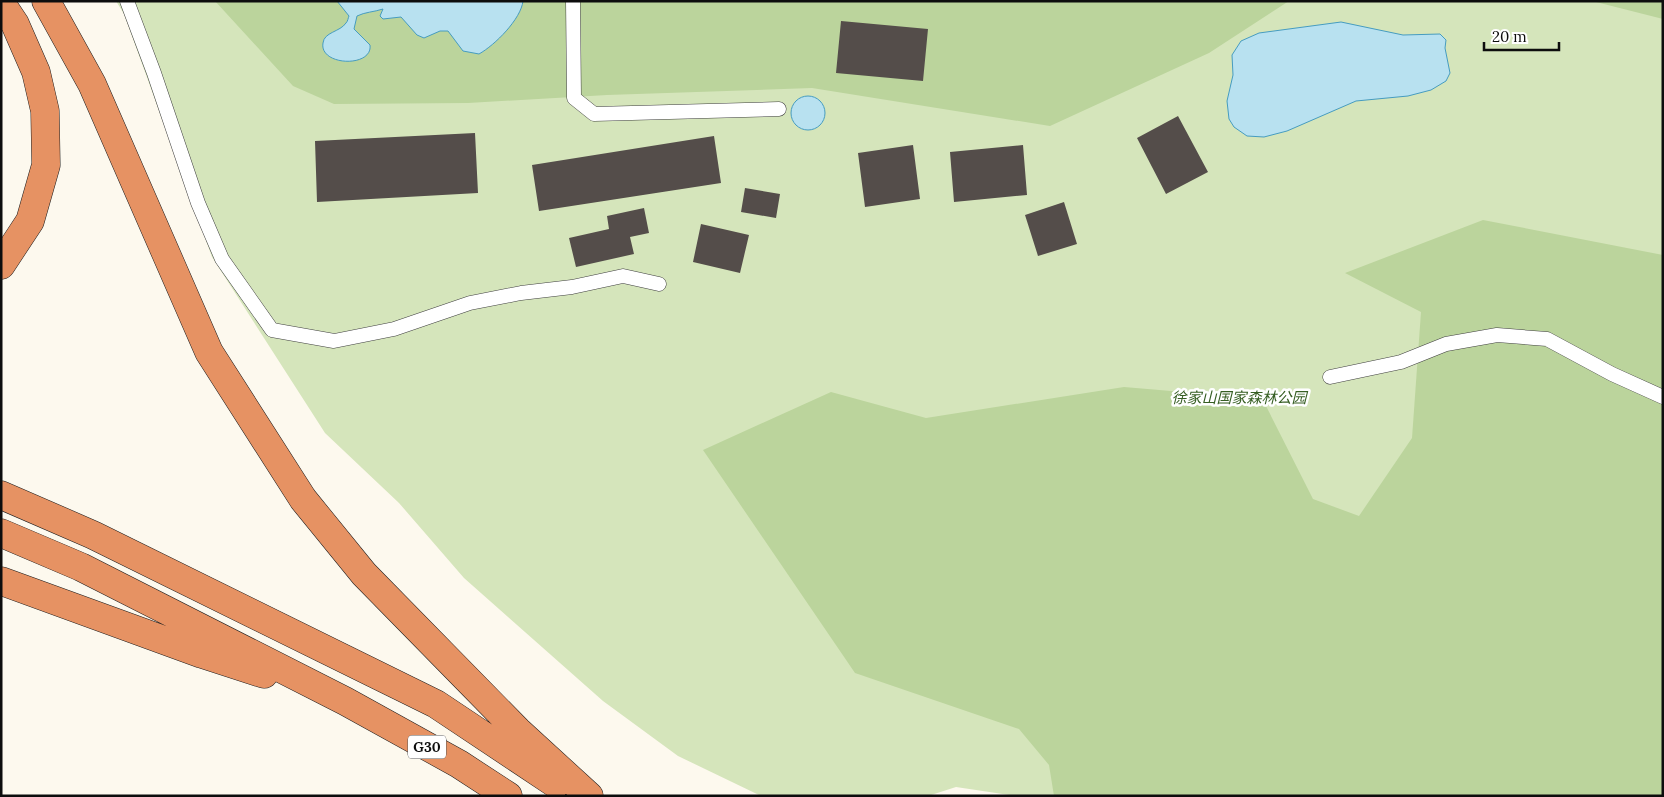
<svg xmlns="http://www.w3.org/2000/svg" width="1664" height="797" font-family="Lora,'Noto Sans SC',serif">
	<style>
		.green { fill: #d5e5bb }
		.forest { fill: #bbd49c }
		.water { fill: #b8e1f0; stroke: #469cc0 }
		.building { fill: #544d4a }
		.lines { fill: none; stroke-linecap: round; stroke-linejoin: round }
		.service-casing { stroke: #404040; stroke-width: 15 }
		.motorway-casing { stroke: #1e1e1e; stroke-width: 29 }
		.service { stroke: #fff; stroke-width: 14 }
		.motorway { stroke: #e69263; stroke-width: 28 }
		.labels { text-anchor: middle; stroke-width: 5; stroke-linejoin: round; paint-order: stroke }
		.shield { fill: #fff; stroke: #565656; stroke-width: 1 }
		.shield-label { font-size: 14px; font-weight: bold; fill: #0d0d0d }
		.park-label { font-size: 15px; font-style: italic; fill: #365e23; stroke: #fff }
	</style>
	<rect width="100%" height="100%" fill="#fdf9ee"/>
	<path class="green" d="M 116,1 L 1663,1 L 1663,796 L 1016,796 L 956,787 L 928,796 L 764,796 L 759,795 L 678,756 L 603,701 L 464,578 L 399,503 L 325,433 L 212,257 L 124,14 Z"/>
	<path class="forest" d="M 215,1 L 1289,1 L 1209,53 L 1050,126 L 812,88 L 607,95 L 468,103 L 334,104 L 293,86 Z
		M 1592,1 L 1663,1 L 1663,19 Z
		M 1483,220 L 1663,255 L 1663,796 L 1054,796 L 1049,765 L 1019,729 L 855,673 L 703,450 L 831,392 L 926,418 L 1124,387 L 1218,395 L 1266,406 L 1313,499 L 1359,516 L 1412,438 L 1421,312 L 1345,273 Z"/>
	<path class="water" d="M 337,1 L 523,1 C 521,19 495,45 479,54 L 463,51 L 448,31 L 440,31 L 424,38 L 417,35 L 401,17 L 383,19 L 380,16 L 383,9 C 374,12 365,12 357,16 L 354,29 L 370,45 C 373,68 319,66 323,43 C 324,32 340,32 346,23 C 348,21 348,18 349,16 Z
		M 1341,22 L 1403,35 L 1440,34 L 1446,40 L 1445,48 L 1450,73 L 1446,81 L 1431,90 L 1408,96 L 1356,101 L 1287,131 L 1264,137 L 1247,136 L 1234,127 L 1229,119 L 1227,101 L 1233,75 L 1232,55 L 1241,41 L 1259,33 Z
		M791 113a17 17 0 1 1 34 0a17 17 0 1 1-34 0Z"/>
	<path class="building" d="M 841,21 L 928,29 L 923,81 L 836,73 Z
		M 1178,116 L 1208,172 L 1166,194 L 1137,138 Z
		M 475,133 L 478,193 L 317,202 L 315,141 Z
		M 714,136 L 721,183 L 539,211 L 532,165 Z
		M 913,145 L 920,199 L 865,207 L 858,153 Z
		M 1023,145 L 1027,195 L 954,202 L 950,152 Z
		M 745,188 L 780,194 L 776,218 L 741,212 Z
		M 1064,202 L 1077,244 L 1038,256 L 1025,215 Z
		M 644,208 L 649,233 L 630,237 L 634,254 L 576,267 L 569,238 L 609,229 L 607,216 Z
		M 701,224 L 749,235 L 740,273 L 693,262 Z"/>
	<g class="lines">
		<defs>
			<path id="service" d="M 127,1 L 154,73 L 198,203 L 222,259 L 272,330 L 334,341 L 394,329 L 470,303 L 521,293 L 572,287 L 623,276 L 659,284
				M 573,1 L 574,98 L 594,114 L 779,109
				M 1330,377 L 1401,362 L 1446,344 L 1497,335 L 1547,339 L 1612,374 L 1663,397"/>
			<path id="motorway" d="M 46,1 L 92,84 L 209,352 L 303,499 L 364,574 L 518,731 L 589,796
				M 1,3 L 15,24 L 36,72 L 45,111 L 46,165 L 30,221 L 1,265
				M 1,495 L 93,535 L 436,704 L 556,784
				M 1,533 L 81,567 L 345,701 L 459,764 L 508,796
				M 1,581 L 202,654 L 264,674"/>
		</defs>
		<use href="#service" class="service-casing"/>
		<use href="#motorway" class="motorway-casing"/>
		<use href="#service" class="service"/>
		<use href="#motorway" class="motorway"/>
	</g>
	<g class="labels">
		<rect class="shield" x="408" y="735.5" width="38" height="23" rx="4"/>
		<g class="shield-label">
			<text x="427" y="752">G30</text>
		</g>
		<g class="park-label">
			<text x="1239" y="403">徐家山国家森林公园</text>
		</g>
	</g>
	<rect width="1664" height="797" fill="none" stroke="#0d0d0d" stroke-width="5"/>
	<path d="M1484 42v8h75v-8" fill="none" stroke="#0d0d0d" stroke-width="2.5"/>
	<text x="1492" y="42" font-size="15" fill="#0d0d0d" stroke="#ffffff" stroke-width="4" paint-order="stroke">20 m</text>
</svg>
